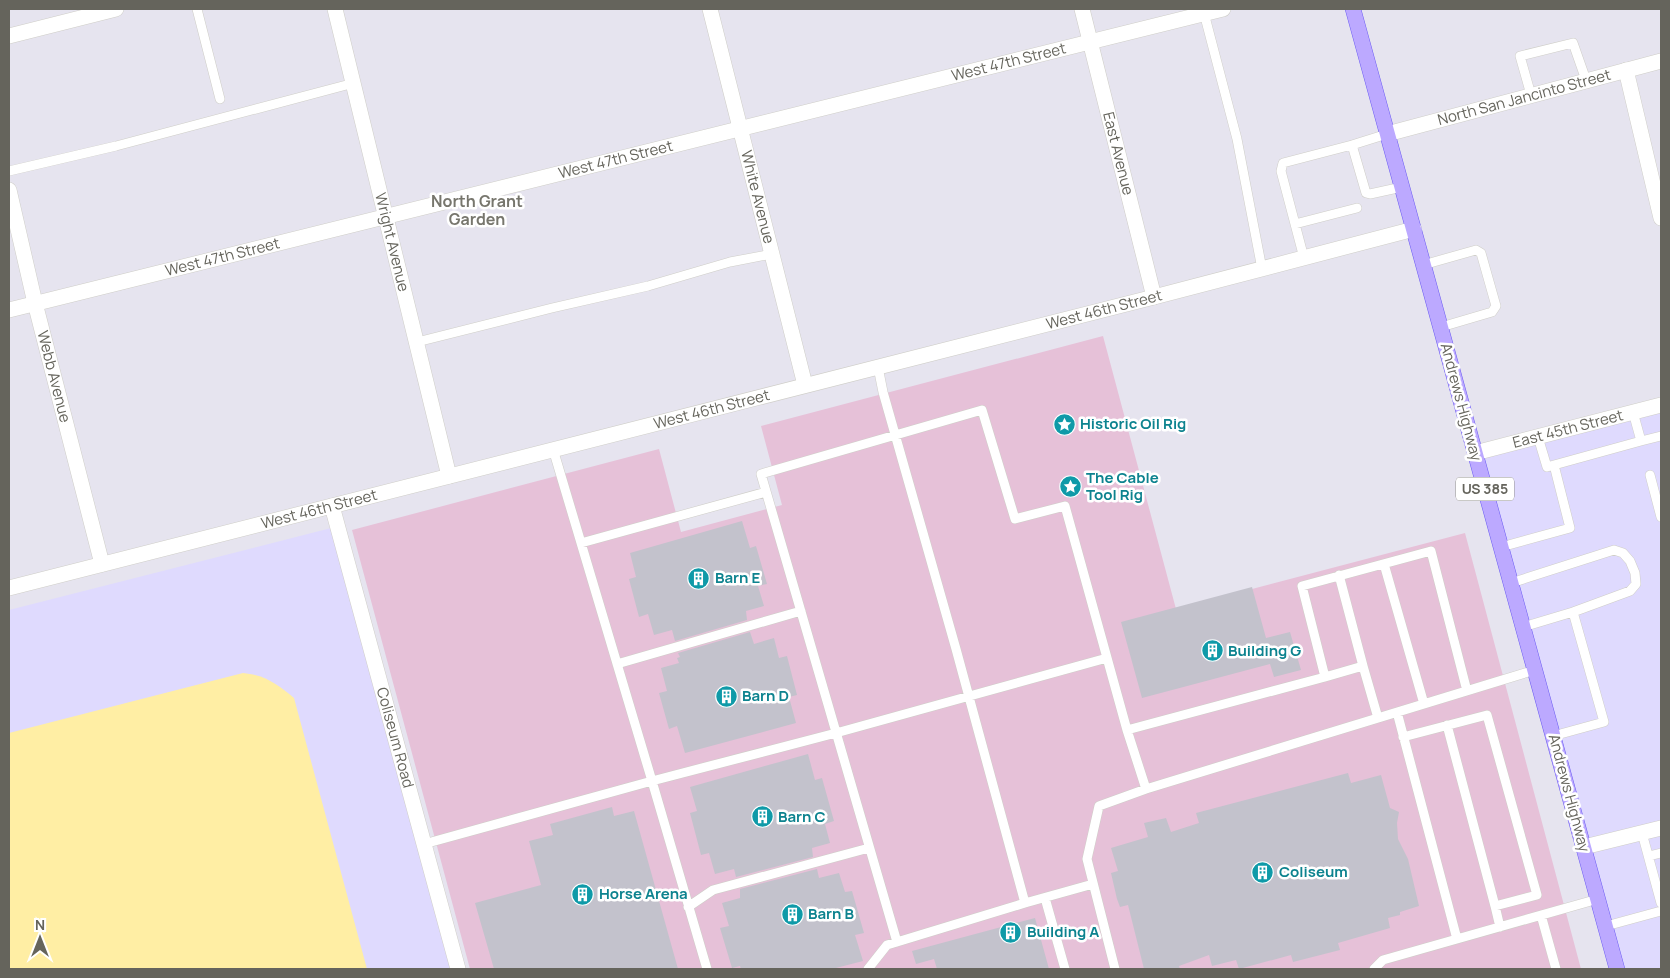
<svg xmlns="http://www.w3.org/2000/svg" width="1670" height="978" font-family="Manrope,sans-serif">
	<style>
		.commercial { fill: #dfdafe }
		.green { fill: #e6c1d8 }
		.water { fill: #ffeea4 }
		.building { fill: #c3c2cc }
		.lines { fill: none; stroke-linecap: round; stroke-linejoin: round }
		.service-casing { stroke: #cfcec8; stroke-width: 10 }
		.minor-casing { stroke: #cfcec8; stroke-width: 16 }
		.primary-casing { stroke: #6a5bf1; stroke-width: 16 }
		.service { stroke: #fff; stroke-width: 9 }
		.minor { stroke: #fff; stroke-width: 15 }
		.primary { stroke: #bca9ff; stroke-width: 15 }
		.labels { text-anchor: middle; stroke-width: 5; stroke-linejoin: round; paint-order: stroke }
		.shield { fill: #fff; stroke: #93928d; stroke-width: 1 }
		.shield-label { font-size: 14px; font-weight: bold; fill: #65645c }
		.street-label { font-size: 15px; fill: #65645c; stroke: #fff }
		.culture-label { font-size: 15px; font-weight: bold; fill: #0d838f; stroke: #fff; text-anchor: start }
		.neighbourhood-label { font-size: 16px; font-weight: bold; fill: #77766d; stroke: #fff }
	</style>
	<rect width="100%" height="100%" fill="#e6e4ef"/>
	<path class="commercial" d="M 1661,405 L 1661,969 L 1617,969 L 1475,453 Z
		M 339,526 L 459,969 L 9,969 L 9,610 Z"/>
	<path class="green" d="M 1103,336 L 1176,609 L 1465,533 L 1581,969 L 470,969 L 352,530 L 659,449 L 681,532 L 782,505 L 761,426 Z"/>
	<path class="water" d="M 243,673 C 265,675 277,684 294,698 L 367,969 L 9,969 L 9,733 Z"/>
	<path class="building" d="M 742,521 L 750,548 L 756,546 L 767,584 L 758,586 L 764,606 L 746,611 L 747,620 L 675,641 L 672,630 L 654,635 L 648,614 L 639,617 L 629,579 L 636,577 L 630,553 Z
		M 1252,587 L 1266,638 L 1290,632 L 1301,670 L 1274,677 L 1270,664 L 1142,698 L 1121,622 Z
		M 750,632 L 754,644 L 774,638 L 779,658 L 787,656 L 797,695 L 789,697 L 796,723 L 685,753 L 677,726 L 669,729 L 659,693 L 667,691 L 661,668 L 679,663 L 677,658 L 680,657 L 678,653 Z
		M 808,754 L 815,780 L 822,778 L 834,821 L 825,824 L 830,843 L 812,848 L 813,857 L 736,877 L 734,869 L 715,874 L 709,853 L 701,855 L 690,813 L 697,811 L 690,787 Z
		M 1348,773 L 1351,783 L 1381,775 L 1390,808 L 1399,812 L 1397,823 L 1398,839 L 1408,859 L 1419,906 L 1400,912 L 1400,915 L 1388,918 L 1390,928 L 1338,943 L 1340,950 L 1293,962 L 1291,955 L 1239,969 L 1236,960 L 1212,966 L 1209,955 L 1179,966 L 1180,969 L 1144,969 L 1128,905 L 1120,907 L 1117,899 L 1111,873 L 1118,871 L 1111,848 L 1148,837 L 1144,823 L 1166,818 L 1171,832 L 1199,823 L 1196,813 Z
		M 612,807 L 614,816 L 634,811 L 678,969 L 494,969 L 475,903 L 541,885 L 529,841 L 553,835 L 550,824 Z
		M 817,869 L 819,878 L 839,873 L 845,892 L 852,891 L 864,933 L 855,935 L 863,961 L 832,969 L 741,969 L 740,966 L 732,968 L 720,928 L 729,926 L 722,903 L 740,898 L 740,889 Z
		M 1035,918 L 1049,969 L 937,969 L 934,959 L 916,964 L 912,951 Z"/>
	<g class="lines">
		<defs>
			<path id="service" d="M 197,9 L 220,99
				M 1204,13 L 1237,139 L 1262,269
				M 1531,95 L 1520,56 L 1573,43 L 1586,80
				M 1352,145 L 1366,193 L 1370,194 L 1402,187
				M 9,171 L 116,146 L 354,83
				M 1295,224 L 1357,208
				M 1304,258 L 1281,171 L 1283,163 L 1352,145 L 1387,134
				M 1423,265 L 1476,250 L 1481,253 L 1496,306 L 1492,312 L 1441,327
				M 417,342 L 552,308 L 648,286 L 730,262 L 772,254
				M 878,367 L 883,392 L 956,649 L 1025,903 L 1093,884
				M 1633,412 L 1641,441 L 1661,436
				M 1538,437 L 1547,467 L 1554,465
				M 1650,475 L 1661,517
				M 581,543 L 766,492
				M 1501,547 L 1570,528 L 1554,465 L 1641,441
				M 1384,564 L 1424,704
				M 1339,575 L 1363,666 L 1325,677 L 1302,586 L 1431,551 L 1467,691
				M 1511,583 L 1614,550 L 1623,553 L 1630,561 L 1635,573 L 1636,584 L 1630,591 L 1573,612
				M 1523,627 L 1573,612 L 1604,722 L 1553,736
				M 617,664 L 801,611
				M 1363,666 L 1378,718
				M 1397,712 L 1457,939
				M 1403,737 L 1487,715 L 1537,895 L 1495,906 L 1447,725
				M 1146,789 L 1127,730 L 1325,677
				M 1642,833 L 1661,903
				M 424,844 L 652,781 L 553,449
				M 1649,856 L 1661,853
				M 1045,898 L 1065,969
				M 1495,906 L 1500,927
				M 688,907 L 713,890 L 869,848
				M 1541,915 L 1556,969
				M 1606,926 L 1661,911
				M 897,942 L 761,474 L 982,410 L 1015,519 L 1065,506 L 1127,730
				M 707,969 L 652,781 L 836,733 L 1107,658
				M 868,969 L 887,945 L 1025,903
				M 1115,969 L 1087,859 L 1099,806 L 1146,789 L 1535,670
				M 1374,969 L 1383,960 L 1598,899"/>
			<g id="minor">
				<path id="s1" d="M 335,9 L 449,476"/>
				<path id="s2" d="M 710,9 L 805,385"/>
				<path id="s3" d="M 1082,9 L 1154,297"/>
				<path d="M 9,36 L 116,9"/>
				<path d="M 1626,70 L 1661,218"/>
				<path id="s4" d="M 1387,134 L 1661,61"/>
				<path id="s5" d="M 9,190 L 35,303 L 102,564"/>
				<path id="s6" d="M 9,310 L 1223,9"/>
				<path id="s7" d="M 1475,453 L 1661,405"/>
				<path id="s8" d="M 332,506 L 458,969"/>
				<path id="s9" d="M 9,588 L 1154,297 L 1414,229"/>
				<path d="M 1584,847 L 1661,828"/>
			</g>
			<path id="primary" d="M 1353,9 L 1617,969"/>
		</defs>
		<use href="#service" class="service-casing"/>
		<use href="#minor" class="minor-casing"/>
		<use href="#primary" class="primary-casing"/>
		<use href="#service" class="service"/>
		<use href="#minor" class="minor"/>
		<use href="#primary" class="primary"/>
	</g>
	<defs>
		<symbol id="sight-disc" viewBox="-11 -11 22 22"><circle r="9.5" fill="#0f9aa8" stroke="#fff"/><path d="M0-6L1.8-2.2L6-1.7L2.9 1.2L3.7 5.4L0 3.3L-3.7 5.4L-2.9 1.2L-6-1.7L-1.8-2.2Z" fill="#fff"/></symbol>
		<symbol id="building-disc" viewBox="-11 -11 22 22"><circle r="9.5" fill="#0f9aa8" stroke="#fff"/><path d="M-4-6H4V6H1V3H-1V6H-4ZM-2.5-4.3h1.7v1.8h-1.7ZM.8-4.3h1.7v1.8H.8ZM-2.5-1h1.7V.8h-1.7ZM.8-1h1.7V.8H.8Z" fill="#fff"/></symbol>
	</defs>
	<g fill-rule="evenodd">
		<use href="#sight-disc" x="1052" y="412" width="25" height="25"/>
		<use href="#sight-disc" x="1058" y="474" width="25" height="25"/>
		<use href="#building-disc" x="686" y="566" width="25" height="25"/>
		<use href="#building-disc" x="1200" y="638" width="25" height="25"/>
		<use href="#building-disc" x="714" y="684" width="25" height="25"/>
		<use href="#building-disc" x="750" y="804" width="25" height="25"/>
		<use href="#building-disc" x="1250" y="860" width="25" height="25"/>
		<use href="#building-disc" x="570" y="882" width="25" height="25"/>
		<use href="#building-disc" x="780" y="902" width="25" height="25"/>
		<use href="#building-disc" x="998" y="920" width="25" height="25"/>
	</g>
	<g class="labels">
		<rect class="shield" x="1456" y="477.5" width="58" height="23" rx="4"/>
		<g class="shield-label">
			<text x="1485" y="494">US 385</text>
		</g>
		<g class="street-label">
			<text dy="5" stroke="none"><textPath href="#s6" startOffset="1030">West 47th Street</textPath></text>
			<text dy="5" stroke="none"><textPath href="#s4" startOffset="142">North San Jancinto Street</textPath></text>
			<text dy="5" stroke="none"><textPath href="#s3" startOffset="149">East Avenue</textPath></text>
			<text dy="5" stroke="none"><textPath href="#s6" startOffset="625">West 47th Street</textPath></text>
			<text dy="5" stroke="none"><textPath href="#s2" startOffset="194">White Avenue</textPath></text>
			<text dy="5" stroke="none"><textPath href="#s1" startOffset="240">Wright Avenue</textPath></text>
			<text dy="5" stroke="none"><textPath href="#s6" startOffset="220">West 47th Street</textPath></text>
			<text dy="5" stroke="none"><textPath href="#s9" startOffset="1130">West 46th Street</textPath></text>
			<text dy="5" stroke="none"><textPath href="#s5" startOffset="192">Webb Avenue</textPath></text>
			<text transform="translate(1461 402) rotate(75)" y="5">Andrews Highway</text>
			<text dy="5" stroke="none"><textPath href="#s9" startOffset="725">West 46th Street</textPath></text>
			<text dy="5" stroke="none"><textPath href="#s7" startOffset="96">East 45th Street</textPath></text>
			<text dy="5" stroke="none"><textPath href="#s9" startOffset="320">West 46th Street</textPath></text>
			<text dy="5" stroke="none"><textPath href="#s8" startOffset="240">Coliseum Road</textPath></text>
			<text transform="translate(1569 793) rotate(75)" y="5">Andrews Highway</text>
		</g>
		<g class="culture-label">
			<text x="1080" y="429">Historic Oil Rig</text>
			<text x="1086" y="483">The Cable<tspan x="1086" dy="17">Tool Rig</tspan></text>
			<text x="715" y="583">Barn E</text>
			<text x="1228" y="656">Building G</text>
			<text x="742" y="701">Barn D</text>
			<text x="778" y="822">Barn C</text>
			<text x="1279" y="877">Coliseum</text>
			<text x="599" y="899">Horse Arena</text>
			<text x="808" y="919">Barn B</text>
			<text x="1027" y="937">Building A</text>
		</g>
		<g class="neighbourhood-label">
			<text x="477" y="207">North Grant<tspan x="477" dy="18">Garden</tspan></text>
		</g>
	</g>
	<rect width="1670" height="978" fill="none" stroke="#65645c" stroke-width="20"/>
	<g transform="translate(40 938)" stroke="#ffffff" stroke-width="4" paint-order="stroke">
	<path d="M0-4L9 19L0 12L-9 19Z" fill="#65645c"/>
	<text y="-8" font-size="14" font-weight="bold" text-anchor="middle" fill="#65645c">N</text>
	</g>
</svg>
